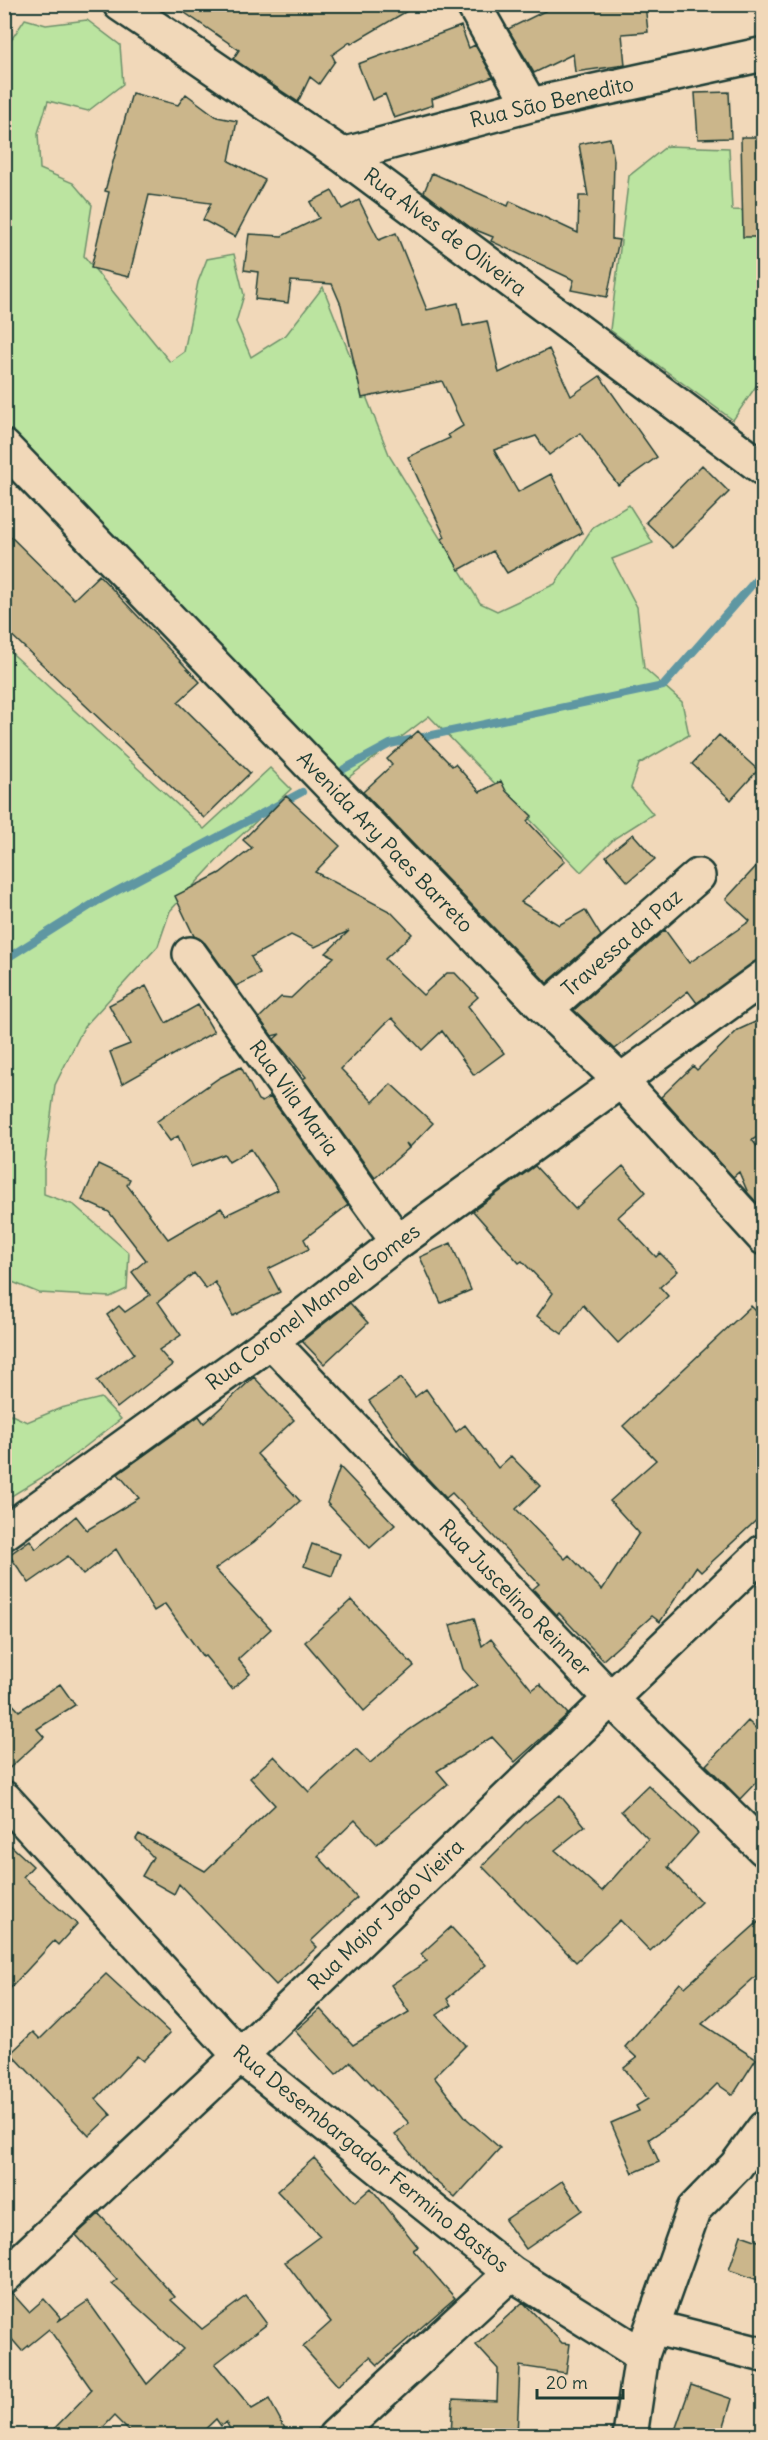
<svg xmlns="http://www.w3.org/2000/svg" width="768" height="2440" font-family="Delius,sans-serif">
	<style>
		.green { fill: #bbe4a0; stroke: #6d906a; stroke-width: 1.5 }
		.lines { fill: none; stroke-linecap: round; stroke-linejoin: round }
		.stream { stroke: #5f97a2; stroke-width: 8 }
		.building { fill: #cbb68b; stroke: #1f3d34; stroke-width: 1.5 }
		.minor-casing { stroke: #1f3d34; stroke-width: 38 }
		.minor { stroke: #f1d8b9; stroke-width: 33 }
		.labels { text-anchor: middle; stroke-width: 4.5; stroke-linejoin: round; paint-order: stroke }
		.street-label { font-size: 21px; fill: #1f3d34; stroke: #f1d8b9 }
	</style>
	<rect width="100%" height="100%" fill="#f1d8b9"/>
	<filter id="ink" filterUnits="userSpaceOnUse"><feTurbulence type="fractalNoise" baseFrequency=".0167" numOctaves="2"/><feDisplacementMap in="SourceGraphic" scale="12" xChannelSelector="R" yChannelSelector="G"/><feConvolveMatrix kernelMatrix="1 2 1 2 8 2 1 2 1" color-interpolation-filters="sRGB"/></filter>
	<g filter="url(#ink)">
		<path class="green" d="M 25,19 L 46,25 L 87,20 L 120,45 L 123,84 L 88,111 L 48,101 L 38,133 L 40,169 L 73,183 L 92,205 L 84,256 L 170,362 L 184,352 L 198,282 L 207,259 L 234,254 L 244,295 L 236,322 L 251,357 L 286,335 L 323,287 L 390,457 L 480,603 L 497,611 L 555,584 L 593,527 L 629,505 L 653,543 L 612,559 L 637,607 L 644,668 L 682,702 L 689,735 L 639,764 L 631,788 L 653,814 L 615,838 L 581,872 L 429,716 L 340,784 L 5,431 L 5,49 Z
			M 667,146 L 729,148 L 732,210 L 763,211 L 763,376 L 733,420 L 610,330 L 629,176 Z
			M 4,646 L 204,829 L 270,768 L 291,789 L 236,840 L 170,911 L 158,946 L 84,1027 L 55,1085 L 44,1170 L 44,1194 L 74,1205 L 129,1253 L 127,1289 L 110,1297 L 39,1293 L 5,1279 Z
			M 101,1398 L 121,1419 L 59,1467 L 5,1500 L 5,1412 L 27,1422 L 61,1408 Z"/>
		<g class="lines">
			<path class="stream" d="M 344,769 L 390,744 L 663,686 L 764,571
				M 4,960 L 96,902 L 302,792"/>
		</g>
		<path class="building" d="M 172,4 L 419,4 L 351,44 L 350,42 L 332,55 L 335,61 L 319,84 L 310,77 L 298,102 L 233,59 L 239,50 Z
			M 559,4 L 645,4 L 648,32 L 622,34 L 625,65 L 575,72 L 573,54 L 534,73 L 508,29 Z
			M 461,26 L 469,48 L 475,45 L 493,77 L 432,99 L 433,105 L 394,118 L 385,94 L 372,100 L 358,64 Z
			M 729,92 L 731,138 L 698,139 L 695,93 Z
			M 132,93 L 178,105 L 186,94 L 217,117 L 237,121 L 229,161 L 265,180 L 235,237 L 203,220 L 211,203 L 149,195 L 129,277 L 91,268 L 109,192 L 105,191 Z
			M 741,137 L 764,137 L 764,237 L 743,237 Z
			M 610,138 L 614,160 L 612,239 L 619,240 L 607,297 L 571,290 L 574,280 L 491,241 L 493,237 L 471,228 L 424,192 L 432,173 L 508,206 L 510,201 L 578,233 L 579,196 L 588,196 L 579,144 Z
			M 332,191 L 342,209 L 359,200 L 379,240 L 396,233 L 427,310 L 458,303 L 463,326 L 487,321 L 499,373 L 549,349 L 571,396 L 600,376 L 657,457 L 618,485 L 580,433 L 549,455 L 536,436 L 494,450 L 518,492 L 551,474 L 582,533 L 507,573 L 493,551 L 459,570 L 442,539 L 445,537 L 408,457 L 450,438 L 448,435 L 463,426 L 442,381 L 362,398 L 341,305 L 332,284 L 291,281 L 288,303 L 255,299 L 258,272 L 244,270 L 249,234 L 282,236 L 319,218 L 310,202 Z
			M 702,465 L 729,492 L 673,548 L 646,522 Z
			M 4,530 L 74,599 L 99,575 L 200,682 L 178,702 L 250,773 L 204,818 L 4,628 Z
			M 418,731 L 452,766 L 455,764 L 480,792 L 501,781 L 506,791 L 532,816 L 527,821 L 565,861 L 521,902 L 559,925 L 585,910 L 601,936 L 547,983 L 363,792 L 392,765 L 387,759 Z
			M 719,735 L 758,770 L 731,800 L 692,764 Z
			M 286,796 L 340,846 L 315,872 L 391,912 L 412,934 L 385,959 L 423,995 L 447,973 L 455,973 L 478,997 L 468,1006 L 504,1053 L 474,1075 L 442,1031 L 422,1050 L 392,1018 L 384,1025 L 341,1069 L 373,1102 L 391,1084 L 433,1123 L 410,1147 L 406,1143 L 409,1148 L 375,1178 L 303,1079 L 306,1077 L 274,1039 L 280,1034 L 272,1036 L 259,1018 L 281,997 L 291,998 L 334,957 L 326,953 L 349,931 L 315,947 L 291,935 L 251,957 L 260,974 L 236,986 L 205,943 L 194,936 L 175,896 L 220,873 L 252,848 L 243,840 Z
			M 633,834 L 655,859 L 628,882 L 606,856 Z
			M 764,858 L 764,957 L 697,1003 L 688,991 L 615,1049 L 574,1010 L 665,930 L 689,963 L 750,921 L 726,899 Z
			M 146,986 L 166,1023 L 198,1005 L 214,1032 L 122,1084 L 110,1052 L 130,1044 L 109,1005 Z
			M 764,1018 L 764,1133 L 752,1140 L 764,1155 L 764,1210 L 748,1193 L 739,1172 L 733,1177 L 661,1097 L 693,1066 L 697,1070 L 738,1030 Z
			M 241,1067 L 258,1100 L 262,1102 L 270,1097 L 348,1205 L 304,1239 L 309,1249 L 268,1269 L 280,1292 L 233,1316 L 215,1282 L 206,1289 L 194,1273 L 158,1302 L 181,1335 L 159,1350 L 172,1365 L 117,1408 L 97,1381 L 134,1353 L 107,1315 L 119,1306 L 125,1312 L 150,1295 L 132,1272 L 146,1260 L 109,1212 L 82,1200 L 98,1164 L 130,1179 L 127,1185 L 168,1239 L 221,1208 L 226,1215 L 278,1190 L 251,1149 L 229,1162 L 224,1154 L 191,1167 L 178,1136 L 170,1141 L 156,1122 L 219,1078 Z
			M 535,1166 L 575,1209 L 623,1166 L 646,1192 L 618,1217 L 656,1257 L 660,1253 L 678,1271 L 660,1287 L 668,1296 L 618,1343 L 583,1305 L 562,1334 L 537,1316 L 553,1293 L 522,1261 L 519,1263 L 473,1211 Z
			M 451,1243 L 471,1290 L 441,1303 L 420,1257 Z
			M 350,1303 L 368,1323 L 324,1364 L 302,1341 Z
			M 751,1306 L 764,1319 L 764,1513 L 701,1572 L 696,1567 L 660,1622 L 652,1616 L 603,1660 L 559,1613 L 557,1615 L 533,1589 L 539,1584 L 452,1493 L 446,1498 L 414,1464 L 369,1401 L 401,1378 L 415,1397 L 426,1389 L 456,1432 L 465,1425 L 498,1468 L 511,1456 L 540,1486 L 516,1509 L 565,1559 L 569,1555 L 602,1590 L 639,1533 L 610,1501 L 656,1460 L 623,1426 Z
			M 254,1377 L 294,1420 L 257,1454 L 300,1501 L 254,1542 L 215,1569 L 271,1629 L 238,1659 L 250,1674 L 232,1689 L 205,1656 L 203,1657 L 165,1604 L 154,1611 L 116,1549 L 83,1575 L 68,1556 L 29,1583 L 9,1555 L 30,1540 L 36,1549 L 76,1516 L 87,1530 L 139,1498 L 118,1474 L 199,1416 L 204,1423 Z
			M 340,1467 L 395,1525 L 370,1548 L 327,1503 Z
			M 312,1544 L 340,1554 L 332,1576 L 304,1566 Z
			M 351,1600 L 414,1666 L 364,1711 L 305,1642 Z
			M 474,1618 L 482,1646 L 491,1639 L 532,1690 L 540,1684 L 568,1714 L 515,1762 L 492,1737 L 437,1771 L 448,1784 L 377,1844 L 355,1820 L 318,1856 L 357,1898 L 311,1941 L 317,1947 L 276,1985 L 179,1884 L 174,1894 L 142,1876 L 153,1857 L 136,1839 L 139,1834 L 205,1871 L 275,1805 L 250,1778 L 274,1756 L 309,1792 L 356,1749 L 370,1763 L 409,1730 L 477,1685 L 463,1669 L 450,1625 Z
			M 60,1684 L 75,1705 L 37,1729 L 44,1737 L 4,1773 L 4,1695 L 19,1711 Z
			M 748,1721 L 764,1736 L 764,1774 L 740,1799 L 706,1765 Z
			M 648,1785 L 698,1833 L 668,1867 L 701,1902 L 650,1951 L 620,1920 L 576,1962 L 482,1866 L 527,1821 L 560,1795 L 585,1826 L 555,1850 L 602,1891 L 648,1839 L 621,1811 Z
			M 4,1839 L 33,1866 L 23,1877 L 77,1924 L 58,1945 L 54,1941 L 4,1995 Z
			M 764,1917 L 764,1969 L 702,2024 L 756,2059 L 733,2095 L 717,2084 L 687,2114 L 649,2139 L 659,2162 L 633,2173 L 611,2123 L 639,2111 L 636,2106 L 648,2099 L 624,2068 L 637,2058 L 625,2047 L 680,1983 L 685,1987 Z
			M 451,1927 L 486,1965 L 447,1999 L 451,2005 L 437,2015 L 466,2045 L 434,2077 L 467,2119 L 500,2148 L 455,2198 L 425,2172 L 395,2134 L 409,2123 L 351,2062 L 336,2075 L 295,2031 L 320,2009 L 353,2045 L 409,2012 L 391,1985 L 427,1961 L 421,1954 Z
			M 106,1974 L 170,2033 L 143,2061 L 137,2056 L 96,2099 L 111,2115 L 89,2136 L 11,2053 L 33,2032 L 40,2039 Z
			M 314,2158 L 355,2202 L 371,2188 L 418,2247 L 413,2250 L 455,2298 L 378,2365 L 370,2357 L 338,2386 L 303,2347 L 331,2322 L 285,2262 L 320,2236 L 277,2191 Z
			M 562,2181 L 582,2210 L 526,2249 L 505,2220 Z
			M 99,2214 L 175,2297 L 171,2300 L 202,2329 L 246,2296 L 267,2324 L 215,2364 L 252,2409 L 269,2399 L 289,2436 L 234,2436 L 226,2422 L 221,2426 L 216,2419 L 198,2436 L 134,2436 L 114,2416 L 95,2436 L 47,2436 L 92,2390 L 49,2329 L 22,2351 L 4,2330 L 4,2295 L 12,2293 L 29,2312 L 44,2299 L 61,2318 L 57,2322 L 88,2301 L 147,2384 L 183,2349 L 112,2284 L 117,2280 L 76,2235 Z
			M 741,2235 L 764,2243 L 764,2282 L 729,2270 Z
			M 523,2302 L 562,2343 L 570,2344 L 566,2373 L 520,2366 L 517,2436 L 451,2436 L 453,2399 L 497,2401 L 498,2369 L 476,2345 Z
			M 691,2385 L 732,2399 L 721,2436 L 673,2436 Z"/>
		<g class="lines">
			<defs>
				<path id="minor" d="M 120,4 L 342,155 L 764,469
					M 473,4 L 530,105
					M 342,155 L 530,105 L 764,54
					M 4,447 L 546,1009 L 620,1080 L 764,1238
					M 190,954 L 398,1242
					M 546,1009 L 698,876
					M 271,1341 L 610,1698 L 764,1849
					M 4,1533 L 271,1341 L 398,1242 L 764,977
					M 4,1798 L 240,2056 L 511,2273 L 642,2355
					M 4,2277 L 240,2056 L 764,1551
					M 652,2327 L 764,2355
					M 335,2436 L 511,2273
					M 630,2436 L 642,2355 L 694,2209 L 736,2166 L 764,2128"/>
			</defs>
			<use href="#minor" class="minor-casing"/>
			<use href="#minor" class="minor"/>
		</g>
	</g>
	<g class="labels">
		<g class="street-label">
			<text transform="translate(552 102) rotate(-13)" y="7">Rua São Benedito</text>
			<text transform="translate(445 232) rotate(37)" y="7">Rua Alves de Oliveira</text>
			<text transform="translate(385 842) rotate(46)" y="7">Avenida Ary Paes Barreto</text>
			<text transform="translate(622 943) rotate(-41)" y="7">Travessa da Paz</text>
			<text transform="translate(294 1098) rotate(54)" y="7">Rua Vila Maria</text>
			<text transform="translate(313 1307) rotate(-37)" y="7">Rua Coronel Manoel Gomes</text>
			<text transform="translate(515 1598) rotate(46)" y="7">Rua Juscelino Reinner</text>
			<text transform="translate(386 1915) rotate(-44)" y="7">Rua Major João Vieira</text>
			<text transform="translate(371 2159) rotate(39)" y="7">Rua Desembargador Fermino Bastos</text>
		</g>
	</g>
	<rect width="768" height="2440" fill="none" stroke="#f1d8b9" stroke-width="24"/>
	<rect x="12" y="12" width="744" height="2416" fill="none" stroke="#1f3d34" stroke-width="2" filter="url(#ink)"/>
	<path d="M537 2389v9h86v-9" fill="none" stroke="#1f3d34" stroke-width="3"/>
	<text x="546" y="2389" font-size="18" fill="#1f3d34" stroke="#f1d8b9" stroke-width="4.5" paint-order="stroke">20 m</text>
</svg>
